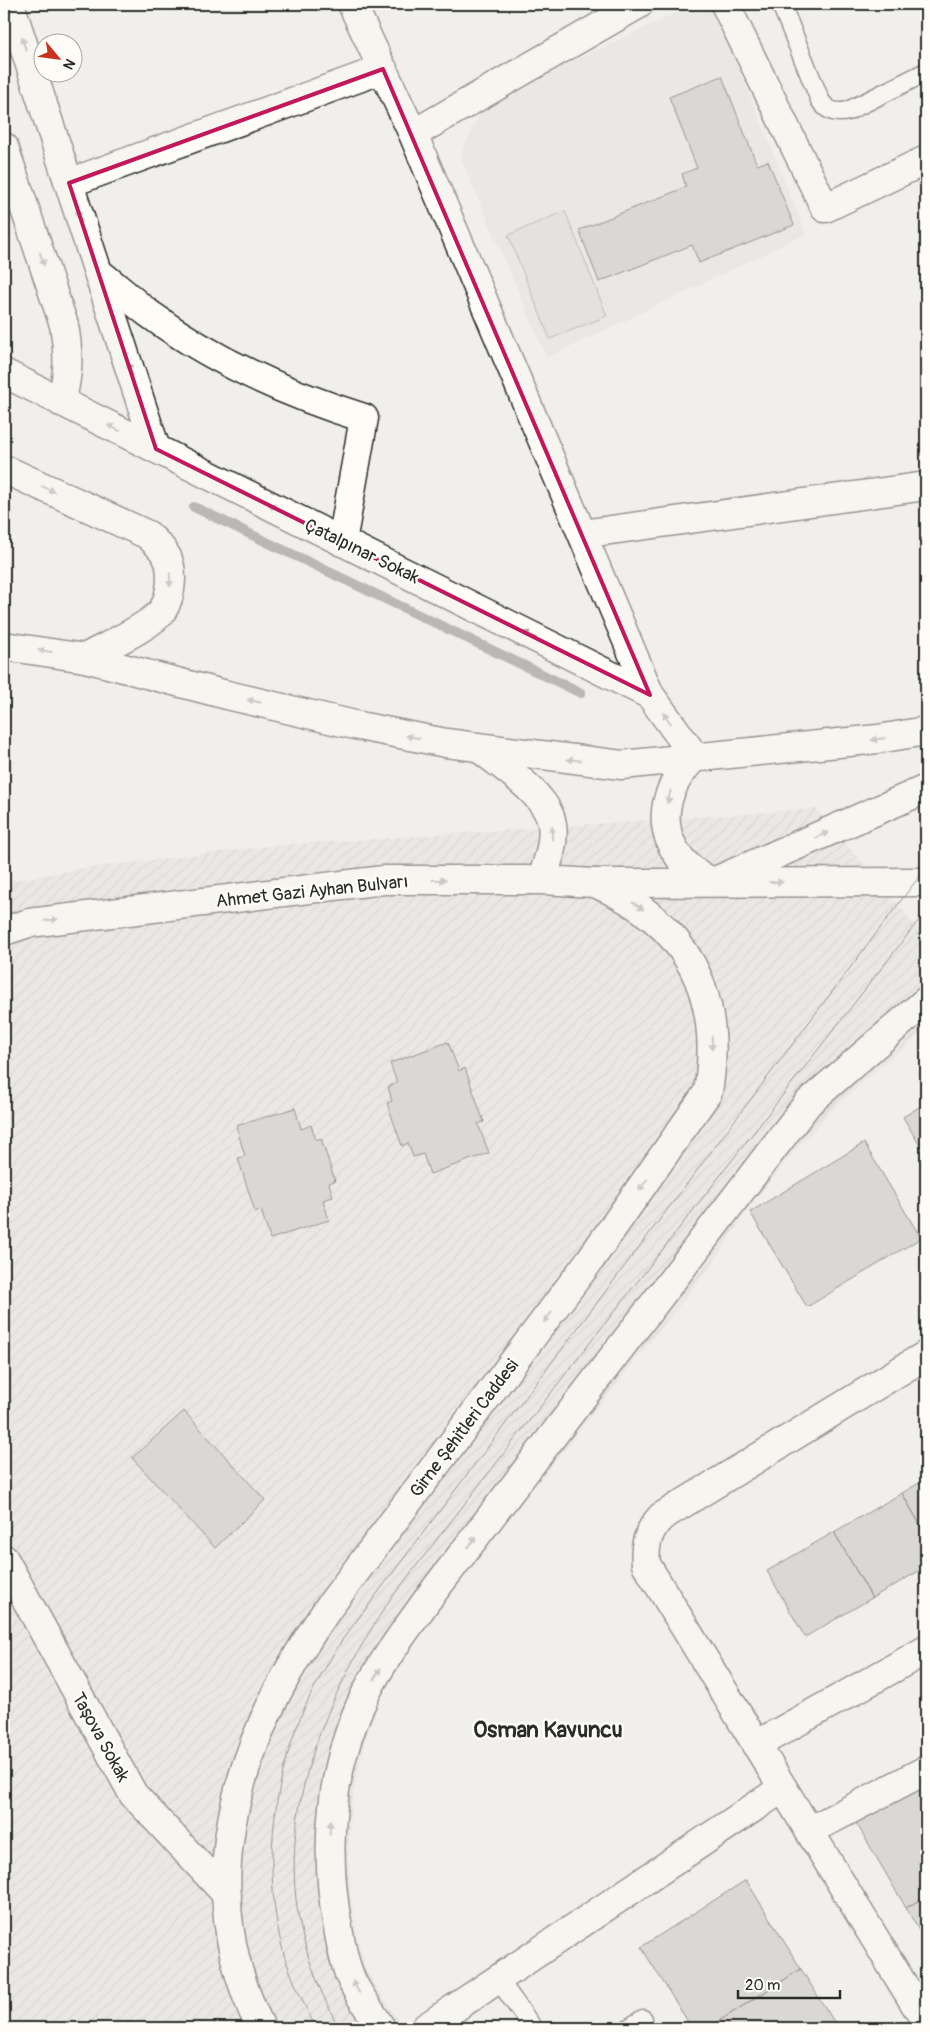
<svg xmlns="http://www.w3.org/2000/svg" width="930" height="2032" font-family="Pangolin,sans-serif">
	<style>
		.built { fill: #e1e0dc }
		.industrial { fill: url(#industrial-furrows) }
		.pitch { fill: #d3d2cf; stroke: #7f7e7d }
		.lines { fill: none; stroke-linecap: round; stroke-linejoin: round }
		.stream { stroke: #777775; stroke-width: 10 }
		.building { fill: #bdbcb8; stroke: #2b2b2b }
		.lane-casing { stroke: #2b2b2b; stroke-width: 21 }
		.street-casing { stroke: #2b2b2b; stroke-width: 31 }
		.secondary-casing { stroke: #2b2b2b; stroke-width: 31 }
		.primary-casing { stroke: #2b2b2b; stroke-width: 31 }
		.lane { stroke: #fdfcf7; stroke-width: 18 }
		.street { stroke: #fdfcf7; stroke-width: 28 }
		.secondary { stroke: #fdfcf7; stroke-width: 28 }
		.primary { stroke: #fdfcf7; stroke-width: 28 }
		.tram { stroke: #2b2b2b; stroke-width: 1 }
		.oneway { fill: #9e9e9b }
		.marked { fill: none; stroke: #c2185b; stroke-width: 4; stroke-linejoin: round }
		.labels { text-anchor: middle; stroke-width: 5; stroke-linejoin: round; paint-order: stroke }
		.street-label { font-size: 18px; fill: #2b2b2b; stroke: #fdfcf7 }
		.district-label { font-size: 22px; font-weight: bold; fill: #2b2b2b; stroke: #fdfcf7 }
	</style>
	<defs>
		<pattern id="industrial-furrows" width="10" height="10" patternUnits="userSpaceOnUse" patternTransform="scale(1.25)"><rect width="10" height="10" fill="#e1e0dc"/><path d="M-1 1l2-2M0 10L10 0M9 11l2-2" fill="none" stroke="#c1c0bd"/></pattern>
	</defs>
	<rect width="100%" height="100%" fill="#f0efeb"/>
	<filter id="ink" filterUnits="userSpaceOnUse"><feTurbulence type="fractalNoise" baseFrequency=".02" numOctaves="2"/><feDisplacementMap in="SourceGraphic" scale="10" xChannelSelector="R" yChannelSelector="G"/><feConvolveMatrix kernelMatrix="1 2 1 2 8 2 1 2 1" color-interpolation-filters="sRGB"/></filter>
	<g filter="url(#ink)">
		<path class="built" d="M 695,4 L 713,4 L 806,234 L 547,358 L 460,156 L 485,103 Z"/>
		<path class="industrial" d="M 816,809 L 926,938 L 926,1029 L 882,1065 L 833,1109 L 788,1158 L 747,1211 L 710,1267 L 463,1576 L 437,1605 L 394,1669 L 378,1704 L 365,1740 L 356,1778 L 350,1816 L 348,1856 L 350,1895 L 356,1933 L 366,1971 L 403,2028 L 4,2028 L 4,882 L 86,868 L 270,846 Z"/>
		<path class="pitch" d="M 565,211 L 607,316 L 550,339 L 508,235 Z"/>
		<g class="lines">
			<path class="stream" d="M 194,507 L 581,693"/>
		</g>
		<path class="building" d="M 722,76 L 757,165 L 768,161 L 794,225 L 699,263 L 692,245 L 599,282 L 579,230 L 686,187 L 682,174 L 697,168 L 669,97 Z
			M 448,1042 L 459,1071 L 465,1068 L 484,1122 L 478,1124 L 489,1153 L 430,1174 L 423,1154 L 413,1157 L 408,1143 L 402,1146 L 387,1103 L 392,1101 L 388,1087 L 397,1083 L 390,1063 Z
			M 926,1103 L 926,1156 L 903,1117 Z
			M 295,1108 L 301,1129 L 311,1125 L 316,1140 L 321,1138 L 335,1181 L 329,1183 L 333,1197 L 323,1200 L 329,1220 L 270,1239 L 261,1210 L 255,1212 L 238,1158 L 245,1156 L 236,1126 Z
			M 864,1143 L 921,1238 L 807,1307 L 750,1212 Z
			M 184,1411 L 265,1500 L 215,1548 L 132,1458 Z
			M 926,1479 L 926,1535 L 902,1493 Z
			M 902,1493 L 926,1535 L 926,1567 L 872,1598 L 834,1532 Z
			M 834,1532 L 872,1598 L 805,1637 L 767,1571 Z
			M 926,1777 L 926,1896 L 906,1908 L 854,1819 Z
			M 746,1880 L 801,1969 L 708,2028 L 692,2028 L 641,1947 Z
			M 926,1896 L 926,1943 L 906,1908 Z
			M 801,1969 L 838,2028 L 708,2028 Z"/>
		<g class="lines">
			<defs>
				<path id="lane" d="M 781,4 L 820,100 C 827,111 835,114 848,111 L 926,72
					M 498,1979 L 533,2028
					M 629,2028 L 643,2019"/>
				<path id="street" d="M 352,4 L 413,134 L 650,695
					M 725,4 L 825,208 L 926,160
					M 413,134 L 639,4
					M 69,183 L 383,69
					M 98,272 C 115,285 131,300 148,313 C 213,361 287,394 364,418 L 342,542
					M 582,534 L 926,486
					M 926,1355 L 661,1517 C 648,1531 644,1545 646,1564 L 926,2022
					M 4,1559 L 133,1794 L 227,1895
					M 756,1745 L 926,1650
					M 809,1831 L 926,1770
					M 425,2028 L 783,1788"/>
				<path id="secondary" d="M 10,4 L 156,449
					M 4,147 L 64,325 C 69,354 69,373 61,402
					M 4,373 L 650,695 L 695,757
					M 4,469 L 148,535 C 153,540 160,546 164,552 C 175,567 172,596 162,611 C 150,627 104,647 85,658
					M 261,2028 C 187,1881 241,1733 329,1607 L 590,1260 L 708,1092 C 724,993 687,923 595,883
					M 381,2028 C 372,2013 361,1999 353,1983 C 345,1967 341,1946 338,1928 C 323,1847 330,1765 367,1691 C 384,1658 408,1627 430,1596 L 808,1103 L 926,1001"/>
				<path id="primary" d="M 4,646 L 85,658 L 227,695 L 359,726 L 446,743 L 622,765 L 878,739 L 926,731
					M 479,748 C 501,766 547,794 552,824 C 555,843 548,863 541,880
					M 695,757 C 651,798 656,857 713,882 L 926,789
					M 4,931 L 29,923 L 384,880 L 541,880 L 595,883 L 926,882"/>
			</defs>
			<use href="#lane" class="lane-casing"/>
			<use href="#street" class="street-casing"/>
			<use href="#secondary" class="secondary-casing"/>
			<use href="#primary" class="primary-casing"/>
			<use href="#lane" class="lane"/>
			<use href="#street" class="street"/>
			<use href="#secondary" class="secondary"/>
			<use href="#primary" class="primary"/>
			<path class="tram" d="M 316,2028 C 304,2004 291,1978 283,1951 C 263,1875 271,1789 301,1716 C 312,1689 327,1665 342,1640 L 915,882 L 926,870
				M 339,2028 C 318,1988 301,1945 296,1899 C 284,1792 332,1688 389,1601 L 926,911"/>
		</g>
		<defs><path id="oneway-solid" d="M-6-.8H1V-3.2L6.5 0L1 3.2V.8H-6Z" transform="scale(1.25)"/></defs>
		<g class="oneway">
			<use href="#oneway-solid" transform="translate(24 44) rotate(-108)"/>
			<use href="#oneway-solid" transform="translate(79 215) rotate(-108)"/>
			<use href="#oneway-solid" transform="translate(42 259) rotate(71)"/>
			<use href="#oneway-solid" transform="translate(130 369) rotate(-108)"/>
			<use href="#oneway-solid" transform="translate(114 428) rotate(-154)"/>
			<use href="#oneway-solid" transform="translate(48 489) rotate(25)"/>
			<use href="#oneway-solid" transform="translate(275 508) rotate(-154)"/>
			<use href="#oneway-solid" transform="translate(170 580) rotate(89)"/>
			<use href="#oneway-solid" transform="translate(530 635) rotate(-154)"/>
			<use href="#oneway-solid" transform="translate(45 651) rotate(-171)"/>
			<use href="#oneway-solid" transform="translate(254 701) rotate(-167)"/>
			<use href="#oneway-solid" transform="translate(667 718) rotate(-126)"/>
			<use href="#oneway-solid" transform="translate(413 737) rotate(-169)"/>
			<use href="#oneway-solid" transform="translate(878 739) rotate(172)"/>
			<use href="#oneway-solid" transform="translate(574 760) rotate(-174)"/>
			<use href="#oneway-solid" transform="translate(669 797) rotate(105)"/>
			<use href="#oneway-solid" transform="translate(552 833) rotate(-90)"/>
			<use href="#oneway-solid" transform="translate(822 835) rotate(-23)"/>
			<use href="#oneway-solid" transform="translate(439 880)"/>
			<use href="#oneway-solid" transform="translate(776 882)"/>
			<use href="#oneway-solid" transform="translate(638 906) rotate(34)"/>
			<use href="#oneway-solid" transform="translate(51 920) rotate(-7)"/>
			<use href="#oneway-solid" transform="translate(712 1043) rotate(89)"/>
			<use href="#oneway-solid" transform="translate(643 1185) rotate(125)"/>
			<use href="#oneway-solid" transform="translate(548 1317) rotate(127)"/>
			<use href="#oneway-solid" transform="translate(472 1542) rotate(-53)"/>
			<use href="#oneway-solid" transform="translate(377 1674) rotate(-59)"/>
			<use href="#oneway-solid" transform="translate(330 1828) rotate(-87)"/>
			<use href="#oneway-solid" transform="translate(356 1987) rotate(-119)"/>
		</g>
	</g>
	<path d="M0 0H930V2032H0ZM 383,69 L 650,695 L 156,449 L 69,183 Z" fill="#f0efeb" fill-opacity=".55" fill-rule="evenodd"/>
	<path class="marked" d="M 383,69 L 650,695 L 156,449 L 69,183 Z"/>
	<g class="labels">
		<g class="street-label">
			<text transform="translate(362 551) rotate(26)" y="6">Çatalpınar Sokak</text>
			<text transform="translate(312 891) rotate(-6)" y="6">Ahmet Gazi Ayhan Bulvarı</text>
			<text transform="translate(464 1428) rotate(-53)" y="6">Girne Şehitleri Caddesi</text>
			<text transform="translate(101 1737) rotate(61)" y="6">Taşova Sokak</text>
		</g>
		<g class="district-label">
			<text x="548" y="1737">Osman Kavuncu</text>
		</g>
	</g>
	<rect width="930" height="2032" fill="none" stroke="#fdfcf7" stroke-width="20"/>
	<rect x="10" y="10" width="910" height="2012" fill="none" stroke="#2b2b2b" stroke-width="2" filter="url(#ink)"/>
	<g transform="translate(58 58) rotate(119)"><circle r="24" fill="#fdfcf7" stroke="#a9a8a5"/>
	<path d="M0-4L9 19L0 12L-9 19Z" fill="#c8321e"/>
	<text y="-8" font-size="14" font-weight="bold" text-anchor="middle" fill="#2b2b2b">N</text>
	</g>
	<path d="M738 1990v8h102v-8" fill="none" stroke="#2b2b2b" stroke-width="2.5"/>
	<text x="745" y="1990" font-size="15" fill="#2b2b2b" stroke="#fdfcf7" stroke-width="4" paint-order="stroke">20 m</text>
</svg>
